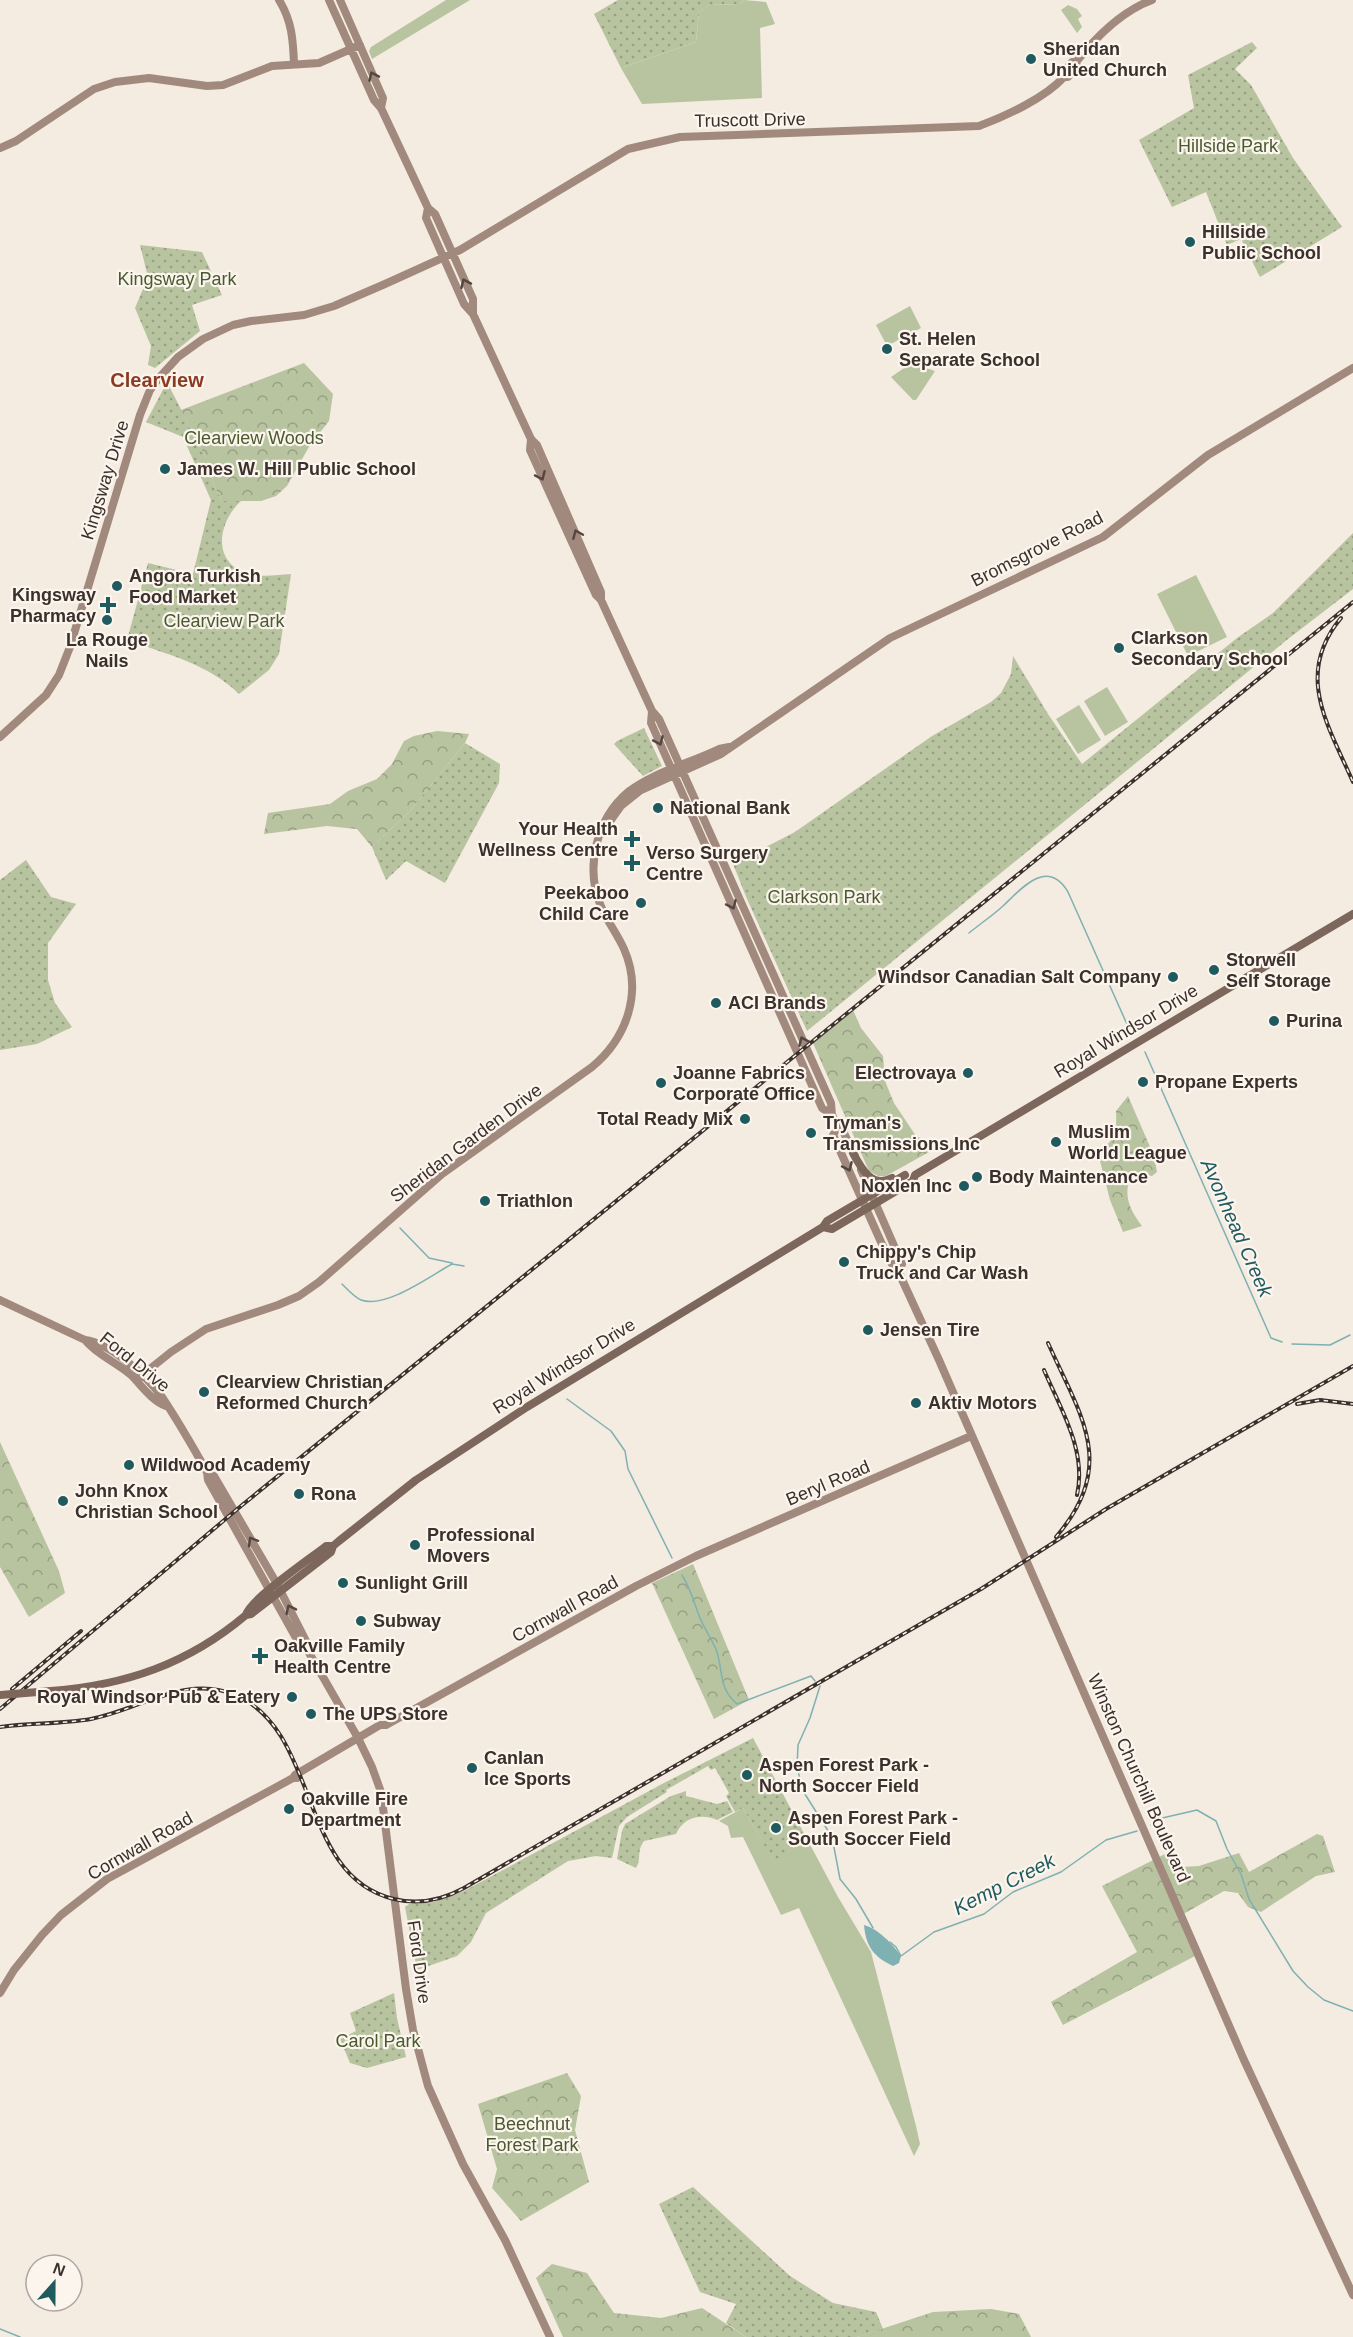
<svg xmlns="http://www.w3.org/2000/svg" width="1353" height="2337" viewBox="0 0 1353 2337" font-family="Arial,sans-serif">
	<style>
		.grass { fill: #b8c4a0 }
		.forest { fill: url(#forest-crowns) }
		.park { fill: url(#park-dots) }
		.water { fill: #7fb0b2 }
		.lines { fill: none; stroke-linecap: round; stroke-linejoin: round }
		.stream { stroke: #7fb0b2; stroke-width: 1.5 }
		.secondary { stroke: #a18a7d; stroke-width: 8 }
		.primary { stroke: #7d675c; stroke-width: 8 }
		.rail-casing { stroke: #3b302b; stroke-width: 4 }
		.rail { stroke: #fbf5ee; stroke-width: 1.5; stroke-dasharray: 4.5; stroke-linecap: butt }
		.primary-bridge { stroke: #7d675c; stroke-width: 8 }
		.oneway { stroke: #544640 }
		.poi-dot { fill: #1f5a5e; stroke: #fbf5ee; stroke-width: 2 }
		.labels { text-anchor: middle; stroke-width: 4.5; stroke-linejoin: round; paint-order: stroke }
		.poi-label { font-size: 18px; font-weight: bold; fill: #3b302b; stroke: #fbf5ee; text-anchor: start }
		.street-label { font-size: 18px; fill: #3b302b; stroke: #fbf5ee }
		.park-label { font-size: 18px; fill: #4a5a2e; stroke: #fbf5ee }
		.neighbourhood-label { font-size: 20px; font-weight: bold; fill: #8c3b22; stroke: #fbf5ee }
		.water-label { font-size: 20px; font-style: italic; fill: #1f5a5e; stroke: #fbf5ee }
	</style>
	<defs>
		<pattern id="forest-crowns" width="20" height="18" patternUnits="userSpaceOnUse" patternTransform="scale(1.5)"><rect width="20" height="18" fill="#b8c4a0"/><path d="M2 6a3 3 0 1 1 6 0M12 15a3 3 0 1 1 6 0" fill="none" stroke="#97a083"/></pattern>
		<pattern id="park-dots" width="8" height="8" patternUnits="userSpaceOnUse" patternTransform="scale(1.5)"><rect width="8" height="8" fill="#b8c4a0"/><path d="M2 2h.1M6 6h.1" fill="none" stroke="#97a083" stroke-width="1.8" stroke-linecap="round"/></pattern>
	</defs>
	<rect width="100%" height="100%" fill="#f4ebe1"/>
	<path class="grass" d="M446,0H470L372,59L369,51L371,47Z
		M744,0L766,2L775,24L760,28L762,98L642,104L621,68L696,42L699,12L709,5L740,4Z
		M1068,5L1077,9L1082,16L1078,19L1082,27L1077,33L1061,10Z
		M910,306L921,328L887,346L876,325Z
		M917,365L935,371L916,400H913L891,377L907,366Z
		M1196,575L1227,637L1188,656L1157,594Z
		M1107,687L1128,722L1105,736L1084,701Z
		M1079,705L1101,740L1078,754L1056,719Z
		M743,1808L774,1861L807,1839L838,1897L871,1952L916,2126L920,2144L914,2156L799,1908L781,1915L743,1837L731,1838L728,1826L719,1821Z"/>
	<path class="forest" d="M304,363L333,394L329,421L310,445L287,486L276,496L261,501H222L215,488L206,458L181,410Z
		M437,731L469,734L465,743L410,811L372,847L357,829L327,826L264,834L268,813L330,804L348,791L377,779L392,764L404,741L414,736Z
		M853,1010L861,1028L883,1056L885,1081L894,1103L916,1136L938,1147L886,1176H878L869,1171L813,1043Z
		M1128,1096L1154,1156L1157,1172L1152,1176L1134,1172C1121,1192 1129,1209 1142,1226L1123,1232L1110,1200L1098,1153C1115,1139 1117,1133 1116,1111Z
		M0,1442L59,1571L65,1593L29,1617L0,1567Z
		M693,1564L749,1700L714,1719L652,1583Z
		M1317,1834L1323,1836L1335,1872L1316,1876L1261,1912L1248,1907L1238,1893L1224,1891L1178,1917L1195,1956L1063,2025L1051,2002L1137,1952L1102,1886L1165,1854L1182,1867L1199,1866L1239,1853L1249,1872Z
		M567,2073L581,2096L575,2130L589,2182L521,2221L492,2188L497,2169L478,2104Z
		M552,2264L587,2273L614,2313L661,2318L702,2308L746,2337H563L536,2278Z
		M991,2309L1019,2314L1031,2337H857L933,2312Z"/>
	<path class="park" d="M618,0H744L740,4L709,5L699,12L696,42L621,68L594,14Z
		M1252,42L1257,48L1235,69L1251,85L1293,158L1342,227L1260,277L1241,239L1227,245L1206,192L1172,207L1139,140L1194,108L1188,75Z
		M140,245L202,252L222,295L192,305L200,331L155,368L148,365L151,346L135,308L148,277Z
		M167,382L206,458L215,488L222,501H241C219,521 211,560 245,573C259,578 277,575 291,574L279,654L269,670L239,694C209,664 166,654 127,640L148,563L193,574L211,500L183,437L146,422Z
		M1353,533V589L1288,639L807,1031L747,899L733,864L795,832L932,736L991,702L1001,693L1011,674L1013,656L1048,714L1082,764L1237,638L1273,613Z
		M644,728L662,766L643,776L614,744L617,741Z
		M465,743L500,764L499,783L445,883L406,861L386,880L372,847L410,811Z
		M26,860L51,897L76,904L48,943V980L55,1003L72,1027L37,1044L0,1050V880Z
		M753,1738L807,1839L774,1862L743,1808L735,1812L726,1796L729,1793L715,1768L711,1770L708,1766L666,1790L667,1792L627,1817L619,1826L612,1858L596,1856L568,1861L486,1913L471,1942L457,1956L417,1970L405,1907L409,1904L434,1902L464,1891L662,1784Z
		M686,1791V1796L717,1804L727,1801L733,1812L717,1820C702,1813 683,1817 676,1834L644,1841C636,1852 642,1859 636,1868L617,1859L622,1831L625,1824L671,1796Z
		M394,1993L397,2018L406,2057L367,2068L350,2063L340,2039L356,2031L350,2013Z
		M693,2187L790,2276L833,2303L876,2312L883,2329L857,2337H746L726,2323L736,2304L700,2292L659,2204Z"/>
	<path class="water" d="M864,1925C879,1929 893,1945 901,1956L899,1963L893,1966C874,1957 866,1947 864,1925Z"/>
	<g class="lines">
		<path class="stream" d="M969,933C980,924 992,916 1003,906C1021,889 1047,857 1068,892L1126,1022L1131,1028
			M1145,1052L1271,1338L1282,1342
			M400,1228L429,1258L452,1263
			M342,1284C348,1290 354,1297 361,1300C386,1309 430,1276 452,1264L464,1266
			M1292,1344L1330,1345L1350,1335
			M567,1399L611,1431L625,1451L628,1469L672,1558
			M682,1575C691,1589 694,1603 700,1618C705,1630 713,1641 717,1652C723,1672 719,1689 737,1704L811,1676L815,1681
			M820,1686L810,1718L798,1745L797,1767L803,1791L832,1837L840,1879L856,1899L873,1928
			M1151,1825L1158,1819L1197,1810L1216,1821L1227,1849L1241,1874L1249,1899L1293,1971L1308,1987L1324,2000L1353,2011
			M876,1932L883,1939
			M890,1942L896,1947L901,1956L934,1932L984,1914L1013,1892L1061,1872L1106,1840L1137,1831
			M0,2329L20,2337"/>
		<path class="secondary" d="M279,0C292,21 293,40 294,63
			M329,0L374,100L381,108L428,208L435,214L473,299V314
			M340,0L383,98L381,108
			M1064,77V72L1072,62H1076C1096,37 1122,11 1152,0
			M0,148L16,141L94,89L115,82L149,78L207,86L223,85L272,66L319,63L360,45
			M428,208L426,218L464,304L473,314L531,439L537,445L601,592V600
			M531,439L530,450L596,595L601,600L652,711L659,719L831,1103L832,1115L838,1127L843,1131L855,1156
			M652,711L651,723L822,1108L832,1115
			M0,737L46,695L59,675L70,647L140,415L150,390L159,378L178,357L203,339L233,325L251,321L304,315L334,306L385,284L460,250L628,149L680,137L979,126C1006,116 1045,98 1064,77H1068L1077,66L1076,62
			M603,824L611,820L621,806L641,790L721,754L890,638L1103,537L1208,455L1353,368
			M838,1127L833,1135L881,1242L894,1268L899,1273L939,1360L1244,2060L1353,2295
			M861,1170L902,1264L899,1273
			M0,1300L85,1340C110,1343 147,1376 162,1397C178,1421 193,1447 207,1472L208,1480L300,1645L308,1651
			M85,1340C97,1355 116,1362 131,1375C142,1386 151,1400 166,1406
			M136,1380L171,1352L206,1329L278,1305L299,1296L319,1282L442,1174L592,1067C627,1038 643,992 624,949C617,933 606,920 600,904C585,866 597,818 628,792C654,772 690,763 719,749L729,747
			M207,1472L214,1476L277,1584L306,1641L308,1651L358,1738L372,1767L381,1792L406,1989L413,2030L428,2086L463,2164L505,2240L550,2337
			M293,1778L295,1775L380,1725H386L636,1586L696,1556L971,1436
			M0,1993L14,1970L42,1935L61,1915L107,1879L293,1778H297"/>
		<path class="primary" d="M853,1153C861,1168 872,1189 892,1178
			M823,1227L832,1229L913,1181L915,1175L1353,914
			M246,1615C249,1600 311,1558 326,1546H333
			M51,1691C126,1685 188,1664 246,1615L251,1614L331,1552L333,1546L339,1541L416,1480L527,1407L823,1227L827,1221L905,1175"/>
		<g class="rail-casing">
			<path id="rail" d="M1341,618C1294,674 1328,725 1353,782
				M1048,1343C1081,1417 1118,1464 1056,1537
				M1044,1370C1061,1410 1087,1451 1077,1495
				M1297,1404L1320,1400L1353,1404
				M12,1689L81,1631
				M0,1709L241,1506L1353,602
				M0,1727C30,1723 61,1724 91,1719C139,1710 186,1674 235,1695C321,1731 297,1876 394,1899C418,1905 442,1900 464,1888L981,1589L1106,1509L1353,1366"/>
		</g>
		<use href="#rail" class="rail"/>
		<path class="primary-bridge" d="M0,1695L51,1691"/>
	</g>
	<defs><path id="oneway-chevron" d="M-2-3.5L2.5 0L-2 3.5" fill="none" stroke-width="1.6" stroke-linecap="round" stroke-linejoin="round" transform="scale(1.5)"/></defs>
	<g class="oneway">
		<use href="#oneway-chevron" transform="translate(373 76) rotate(-114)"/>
		<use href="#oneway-chevron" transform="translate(465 283) rotate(-114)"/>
		<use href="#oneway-chevron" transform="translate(541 476) rotate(66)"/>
		<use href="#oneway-chevron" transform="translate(577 534) rotate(-113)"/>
		<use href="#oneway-chevron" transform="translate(659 741) rotate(66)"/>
		<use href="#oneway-chevron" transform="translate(732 905) rotate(66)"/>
		<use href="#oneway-chevron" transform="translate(803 1041) rotate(-114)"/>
		<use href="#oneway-chevron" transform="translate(848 1167) rotate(66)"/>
		<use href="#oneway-chevron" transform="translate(252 1541) rotate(-121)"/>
		<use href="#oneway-chevron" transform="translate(290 1609) rotate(-116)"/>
	</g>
	<g class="poi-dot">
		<circle cx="1031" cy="59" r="6"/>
		<circle cx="1190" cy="242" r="6"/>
		<circle cx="887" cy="349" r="6"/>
		<circle cx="165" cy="469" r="6"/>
		<circle cx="117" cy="586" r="6"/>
		<path d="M105 596h6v6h6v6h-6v6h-6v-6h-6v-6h6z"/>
		<circle cx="107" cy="620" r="6"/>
		<circle cx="1119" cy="648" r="6"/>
		<circle cx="658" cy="808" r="6"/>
		<path d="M629 830h6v6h6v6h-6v6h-6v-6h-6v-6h6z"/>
		<path d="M629 854h6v6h6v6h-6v6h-6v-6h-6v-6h6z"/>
		<circle cx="641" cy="903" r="6"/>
		<circle cx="1214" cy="970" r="6"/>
		<circle cx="1173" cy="977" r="6"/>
		<circle cx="716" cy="1003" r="6"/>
		<circle cx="1274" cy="1021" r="6"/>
		<circle cx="968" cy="1073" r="6"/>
		<circle cx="1143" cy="1082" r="6"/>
		<circle cx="661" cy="1083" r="6"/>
		<circle cx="745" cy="1119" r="6"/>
		<circle cx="811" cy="1133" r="6"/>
		<circle cx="1056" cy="1142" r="6"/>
		<circle cx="977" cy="1177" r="6"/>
		<circle cx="964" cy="1186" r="6"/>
		<circle cx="485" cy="1201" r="6"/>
		<circle cx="844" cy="1262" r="6"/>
		<circle cx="868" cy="1330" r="6"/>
		<circle cx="204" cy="1392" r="6"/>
		<circle cx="916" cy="1403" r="6"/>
		<circle cx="129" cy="1465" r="6"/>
		<circle cx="299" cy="1494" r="6"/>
		<circle cx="63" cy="1501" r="6"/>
		<circle cx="415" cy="1545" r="6"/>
		<circle cx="343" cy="1583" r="6"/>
		<circle cx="361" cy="1621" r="6"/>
		<path d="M257 1647h6v6h6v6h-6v6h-6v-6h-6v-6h6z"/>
		<circle cx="292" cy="1697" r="6"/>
		<circle cx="311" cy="1714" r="6"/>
		<circle cx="472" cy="1768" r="6"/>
		<circle cx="747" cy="1775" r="6"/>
		<circle cx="289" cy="1809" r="6"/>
		<circle cx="776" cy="1828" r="6"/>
	</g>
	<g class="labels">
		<g class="poi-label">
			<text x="1043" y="55">Sheridan<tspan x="1043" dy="21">United Church</tspan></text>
			<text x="1202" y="238">Hillside<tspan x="1202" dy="21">Public School</tspan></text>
			<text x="899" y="345">St. Helen<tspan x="899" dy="21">Separate School</tspan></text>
			<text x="177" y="475">James W. Hill Public School</text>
			<text x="129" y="582">Angora Turkish<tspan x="129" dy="21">Food Market</tspan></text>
			<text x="96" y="601" text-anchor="end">Kingsway<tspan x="96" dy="21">Pharmacy</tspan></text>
			<text x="1131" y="644">Clarkson<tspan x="1131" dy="21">Secondary School</tspan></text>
			<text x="107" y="646" text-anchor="middle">La Rouge<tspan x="107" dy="21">Nails</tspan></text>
			<text x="670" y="814">National Bank</text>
			<text x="618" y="835" text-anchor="end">Your Health<tspan x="618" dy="21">Wellness Centre</tspan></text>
			<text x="646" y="859">Verso Surgery<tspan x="646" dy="21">Centre</tspan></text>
			<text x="629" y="899" text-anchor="end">Peekaboo<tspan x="629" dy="21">Child Care</tspan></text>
			<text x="1226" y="966">Storwell<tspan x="1226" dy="21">Self Storage</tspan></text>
			<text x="1161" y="983" text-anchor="end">Windsor Canadian Salt Company</text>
			<text x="728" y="1009">ACI Brands</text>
			<text x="1286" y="1027">Purina</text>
			<text x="673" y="1079">Joanne Fabrics<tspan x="673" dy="21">Corporate Office</tspan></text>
			<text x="956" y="1079" text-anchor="end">Electrovaya</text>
			<text x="1155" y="1088">Propane Experts</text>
			<text x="733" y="1125" text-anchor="end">Total Ready Mix</text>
			<text x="823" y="1129">Tryman's<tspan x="823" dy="21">Transmissions Inc</tspan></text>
			<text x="1068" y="1138">Muslim<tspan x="1068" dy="21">World League</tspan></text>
			<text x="989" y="1183">Body Maintenance</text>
			<text x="952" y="1192" text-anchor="end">Noxlen Inc</text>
			<text x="497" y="1207">Triathlon</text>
			<text x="856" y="1258">Chippy's Chip<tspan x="856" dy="21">Truck and Car Wash</tspan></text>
			<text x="880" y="1336">Jensen Tire</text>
			<text x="216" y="1388">Clearview Christian<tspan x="216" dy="21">Reformed Church</tspan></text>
			<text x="928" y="1409">Aktiv Motors</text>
			<text x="141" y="1471">Wildwood Academy</text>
			<text x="75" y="1497">John Knox<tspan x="75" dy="21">Christian School</tspan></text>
			<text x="311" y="1500">Rona</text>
			<text x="427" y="1541">Professional<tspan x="427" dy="21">Movers</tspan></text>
			<text x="355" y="1589">Sunlight Grill</text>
			<text x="373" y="1627">Subway</text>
			<text x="274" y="1652">Oakville Family<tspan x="274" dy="21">Health Centre</tspan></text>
			<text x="280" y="1703" text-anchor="end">Royal Windsor Pub &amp; Eatery</text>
			<text x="323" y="1720">The UPS Store</text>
			<text x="484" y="1764">Canlan<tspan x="484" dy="21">Ice Sports</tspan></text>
			<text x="759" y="1771">Aspen Forest Park -<tspan x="759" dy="21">North Soccer Field</tspan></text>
			<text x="301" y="1805">Oakville Fire<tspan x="301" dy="21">Department</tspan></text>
			<text x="788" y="1824">Aspen Forest Park -<tspan x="788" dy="21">South Soccer Field</tspan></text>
		</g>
		<g class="street-label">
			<text transform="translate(750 120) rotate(-1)" y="6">Truscott Drive</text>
			<text transform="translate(105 480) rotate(-73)" y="6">Kingsway Drive</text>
			<text transform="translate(1037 549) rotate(-27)" y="6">Bromsgrove Road</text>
			<text transform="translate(1126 1031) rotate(-31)" y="6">Royal Windsor Drive</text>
			<text transform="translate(466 1143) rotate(-37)" y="6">Sheridan Garden Drive</text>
			<text transform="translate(135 1362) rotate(39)" y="6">Ford Drive</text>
			<text transform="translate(564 1366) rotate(-32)" y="6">Royal Windsor Drive</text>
			<text transform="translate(828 1483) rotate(-23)" y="6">Beryl Road</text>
			<text transform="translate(565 1609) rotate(-29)" y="6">Cornwall Road</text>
			<text transform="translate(1139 1778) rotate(66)" y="6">Winston Churchill Boulevard</text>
			<text transform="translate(140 1846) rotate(-30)" y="6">Cornwall Road</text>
			<text transform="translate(419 1962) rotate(82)" y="6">Ford Drive</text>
		</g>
		<g class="park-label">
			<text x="1228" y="152">Hillside Park</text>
			<text x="177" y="285">Kingsway Park</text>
			<text x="254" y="444">Clearview Woods</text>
			<text x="224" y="627">Clearview Park</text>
			<text x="824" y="903">Clarkson Park</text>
			<text x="378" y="2047">Carol Park</text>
			<text x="532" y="2130">Beechnut<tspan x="532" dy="21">Forest Park</tspan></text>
		</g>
		<g class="neighbourhood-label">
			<text x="157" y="387">Clearview</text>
		</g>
		<g class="water-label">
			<text transform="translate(1237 1228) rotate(66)" y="7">Avonhead Creek</text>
			<text transform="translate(1004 1884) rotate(-27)" y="7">Kemp Creek</text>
		</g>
	</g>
	<g transform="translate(54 2283) rotate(21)"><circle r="28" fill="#fbf5ee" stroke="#aea6a0" stroke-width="1.5"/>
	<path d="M0-4.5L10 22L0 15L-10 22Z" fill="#1f5a5e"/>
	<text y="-9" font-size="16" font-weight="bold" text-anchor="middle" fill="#3b302b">N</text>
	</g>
</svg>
